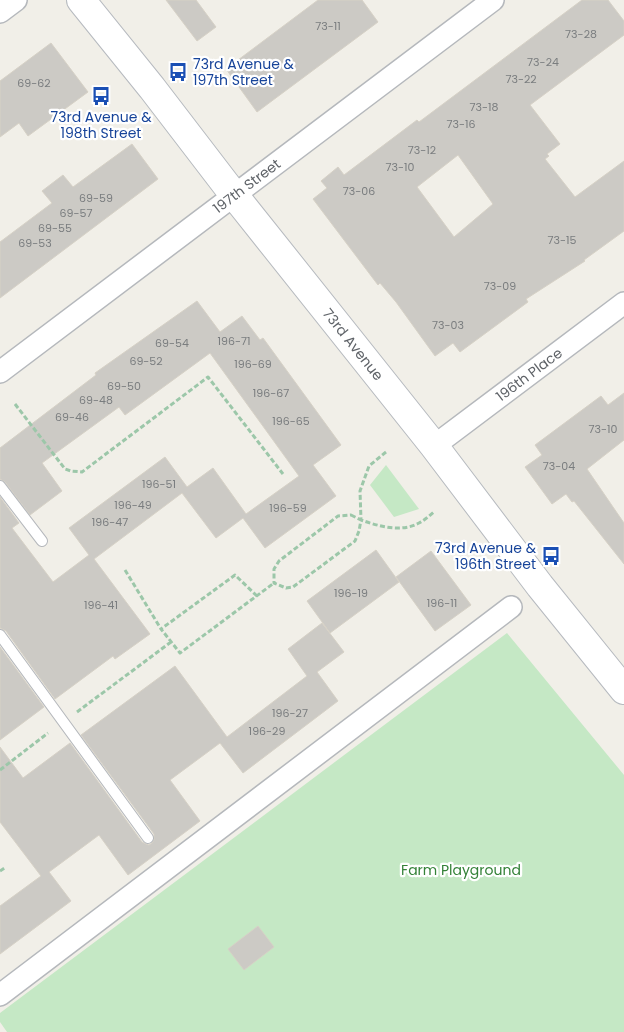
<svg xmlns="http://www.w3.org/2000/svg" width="624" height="1032" viewBox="0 0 624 1032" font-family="Poppins,sans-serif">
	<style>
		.green { fill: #c5e8c5 }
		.building { fill: #cccac5; stroke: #d6d1c6; fill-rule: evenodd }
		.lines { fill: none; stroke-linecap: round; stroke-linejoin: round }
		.lane-casing { stroke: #b5b8bc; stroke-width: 12 }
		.street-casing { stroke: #b5b8bc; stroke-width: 24 }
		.secondary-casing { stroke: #b6babf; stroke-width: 30 }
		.path { stroke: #9cc7a9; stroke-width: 3; stroke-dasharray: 5 2.5; stroke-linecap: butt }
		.lane { stroke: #fff; stroke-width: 10 }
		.street { stroke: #fff; stroke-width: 21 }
		.secondary { stroke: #fff; stroke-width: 28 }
		.labels { text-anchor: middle; stroke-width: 4.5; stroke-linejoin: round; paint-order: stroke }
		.number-label { font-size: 11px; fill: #7a7d7f }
		.transit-label { font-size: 14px; fill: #164399; stroke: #fff; text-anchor: start }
		.street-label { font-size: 14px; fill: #5f6368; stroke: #fff }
		.park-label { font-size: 14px; fill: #348238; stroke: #fff }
	</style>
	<rect width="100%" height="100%" fill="#f1efe8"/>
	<path class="green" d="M386,465L419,509L394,517L370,485Z
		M507,633L624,775V1032H7L0,1022V1013Z"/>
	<path class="building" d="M166,0H196L216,27L197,41Z
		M318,0H362L378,22L257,112L226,69Z
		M582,0H608L624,21V35L530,105L560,144L547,154L549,156L545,159L575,197L624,161V231L584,260L585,261L526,299L528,302L460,352L453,343L435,356L396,302L380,283L378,285L313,199L327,188L321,181L338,167L344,175L417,120L419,122ZM458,155L493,204L454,237L417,187Z
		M51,43L88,92L28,136L19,123L0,137V81Z
		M132,144L158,179L0,298V242L52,203L42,191L63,175L73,187Z
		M197,301L220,332L242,316L260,340L263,338L341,445L313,465L336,496L265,548L243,518L216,538L182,493L94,559L150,634L115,659L113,656L55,699L6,631L0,628V497L19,523L12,528L53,582L89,555L69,528L165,457L187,487L213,468L246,514L299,476L210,353L125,415L119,407L42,463L62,491L30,515L5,482L0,479V448L96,375L95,373Z
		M624,393V440L587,469L624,523V564L574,501L572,502L566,494L552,504L525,467L542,455L535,445L601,396L608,405Z
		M376,550L399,582L330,633L307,601Z
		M431,551L471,605L435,631L396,577Z
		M322,623L344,652L317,672L338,701L243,773L220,743L170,780L200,821L128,875L99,835L49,872L71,901L0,954V906L41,876L0,822V747L23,778L70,743L142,842L146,844L149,845L152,843L154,840V834L81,735L175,666L227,737L307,676L288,649Z
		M0,647L44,707L0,740Z
		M258,926L274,947L244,970L228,949Z"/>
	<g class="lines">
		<g class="lane-casing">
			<path id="lane" d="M0,486L42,541
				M0,635L148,838"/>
		</g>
		<g class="street-casing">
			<g id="street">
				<path d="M0,12L16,0"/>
				<path id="s1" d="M0,372L493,0"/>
				<path id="s2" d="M434,446L624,303"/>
				<path d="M0,995L511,607"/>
			</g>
		</g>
		<g class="secondary-casing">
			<g id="secondary">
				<path id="s3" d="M81,0L152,88L234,195L434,446L540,586L624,690"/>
			</g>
		</g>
		<path class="path" d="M15,404L65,469L71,471L82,472L208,377L283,474
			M386,452L369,466L360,491L361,520C378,526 401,533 419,523C425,520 430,515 435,511
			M351,515L361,520L359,531L355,541L293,587L286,588L274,583V569L279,561L338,516Z
			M125,570L161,629
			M257,596L235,575L161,629L180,653L274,583
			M77,712L171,642
			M0,770L48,733
			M0,871L6,867"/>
		<use href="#lane" class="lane"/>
		<use href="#street" class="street"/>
		<use href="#secondary" class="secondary"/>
	</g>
	<defs>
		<g id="bus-bare" transform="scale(1.5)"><path d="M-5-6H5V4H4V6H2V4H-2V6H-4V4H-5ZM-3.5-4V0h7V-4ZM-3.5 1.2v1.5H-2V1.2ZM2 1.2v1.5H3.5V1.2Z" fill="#1a4fb4" stroke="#fff" stroke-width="2.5" paint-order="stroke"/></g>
	</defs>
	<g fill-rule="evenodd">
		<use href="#bus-bare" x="178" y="72"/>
		<use href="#bus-bare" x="101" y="96"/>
		<use href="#bus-bare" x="551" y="556"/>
	</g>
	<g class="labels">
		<g class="number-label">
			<text x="328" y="30">73-11</text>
			<text x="581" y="38">73-28</text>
			<text x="543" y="66">73-24</text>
			<text x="521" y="83">73-22</text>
			<text x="34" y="87">69-62</text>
			<text x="484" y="111">73-18</text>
			<text x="461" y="128">73-16</text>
			<text x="422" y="154">73-12</text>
			<text x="400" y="171">73-10</text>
			<text x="359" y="195">73-06</text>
			<text x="96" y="202">69-59</text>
			<text x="76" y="217">69-57</text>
			<text x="55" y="232">69-55</text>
			<text x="562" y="244">73-15</text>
			<text x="35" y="247">69-53</text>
			<text x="500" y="290">73-09</text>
			<text x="448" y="329">73-03</text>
			<text x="234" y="345">196-71</text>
			<text x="172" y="347">69-54</text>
			<text x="146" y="365">69-52</text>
			<text x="253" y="368">196-69</text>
			<text x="124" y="390">69-50</text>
			<text x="271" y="397">196-67</text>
			<text x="96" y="404">69-48</text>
			<text x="72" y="421">69-46</text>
			<text x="291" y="425">196-65</text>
			<text x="603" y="433">73-10</text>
			<text x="559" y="470">73-04</text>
			<text x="159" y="488">196-51</text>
			<text x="133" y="509">196-49</text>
			<text x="288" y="512">196-59</text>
			<text x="110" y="526">196-47</text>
			<text x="351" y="597">196-19</text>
			<text x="442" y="607">196-11</text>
			<text x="101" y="609">196-41</text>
			<text x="290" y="717">196-27</text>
			<text x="267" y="735">196-29</text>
		</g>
		<g class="transit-label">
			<text x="193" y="69">73rd Avenue &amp;<tspan x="193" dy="16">197th Street</tspan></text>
			<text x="101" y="122" text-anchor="middle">73rd Avenue &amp;<tspan x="101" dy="16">198th Street</tspan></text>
			<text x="536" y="553" text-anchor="end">73rd Avenue &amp;<tspan x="536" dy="16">196th Street</tspan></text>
		</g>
		<g class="street-label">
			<text dy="5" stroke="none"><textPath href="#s1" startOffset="309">197th Street</textPath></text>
			<text dy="5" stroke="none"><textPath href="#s3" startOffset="439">73rd Avenue</textPath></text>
			<text dy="5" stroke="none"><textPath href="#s2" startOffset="119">196th Place</textPath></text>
		</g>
		<g class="park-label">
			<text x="461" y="875">Farm Playground</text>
		</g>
	</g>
</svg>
